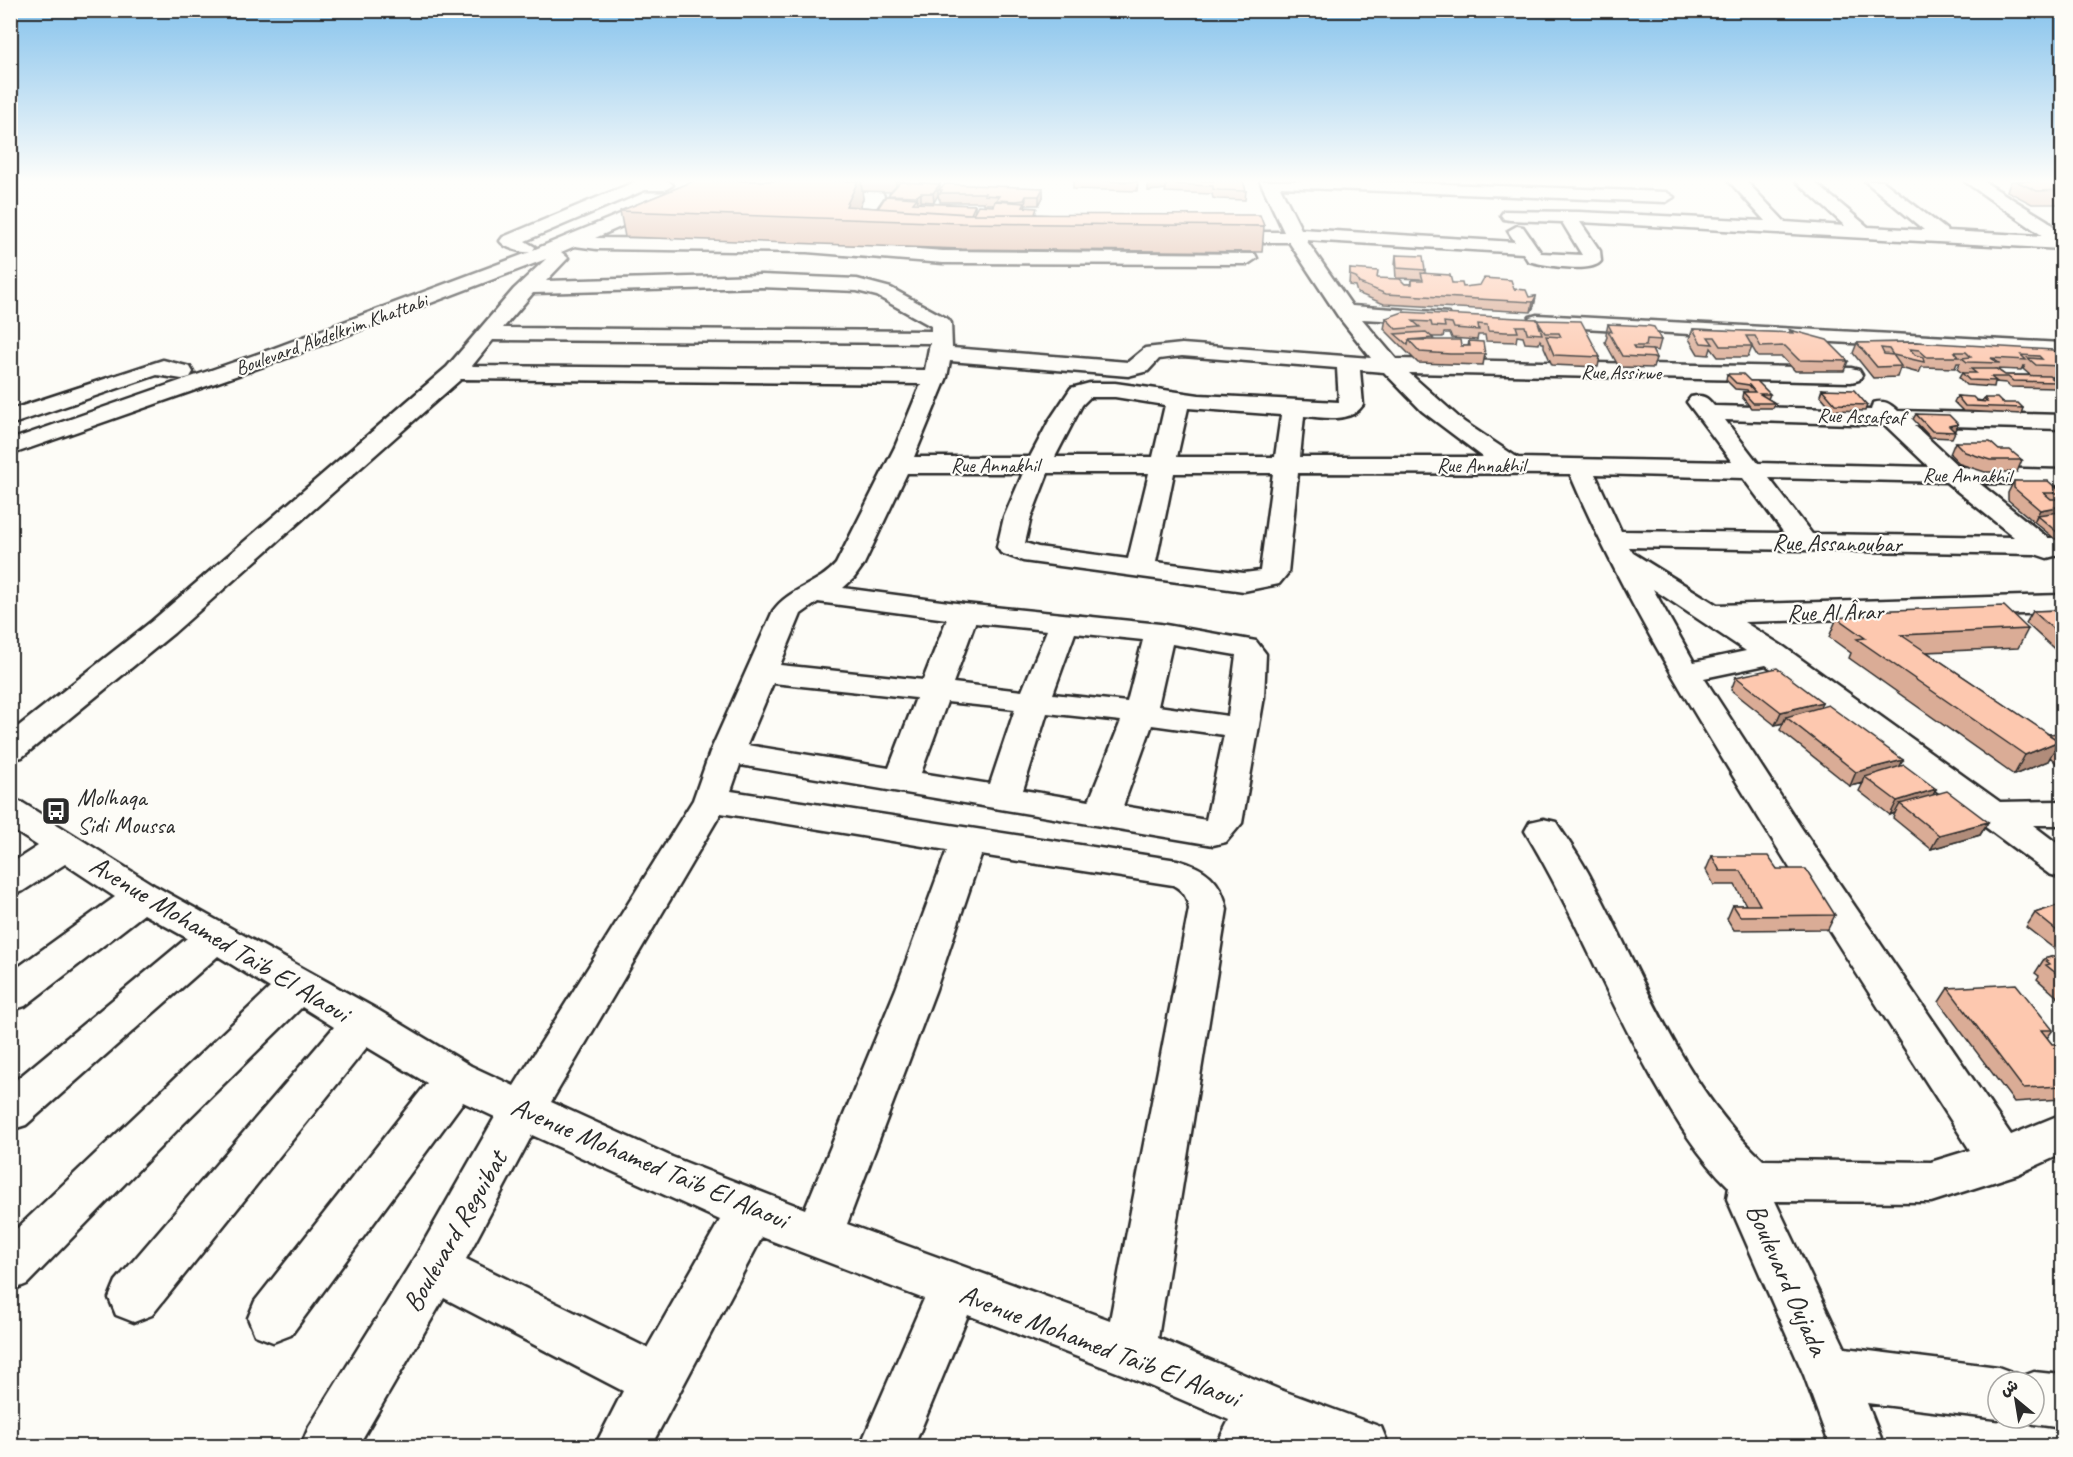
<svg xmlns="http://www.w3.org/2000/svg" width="2073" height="1457" viewBox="0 0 2073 1457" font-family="Caveat,'Playpen Sans Arabic',sans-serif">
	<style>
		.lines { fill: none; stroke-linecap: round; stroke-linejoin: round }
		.minor-casing { stroke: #2b2b2b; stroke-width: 5 }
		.minor { fill: #fdfcf7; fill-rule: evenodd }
		.wall { fill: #daac96; stroke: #2b2b2b; stroke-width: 1.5; fill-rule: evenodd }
		.shaded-wall { fill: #b18c7a; stroke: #2b2b2b; stroke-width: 1.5 }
		.building { fill: #fdc8af; stroke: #2b2b2b; stroke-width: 1.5; fill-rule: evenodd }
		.labels { text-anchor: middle; stroke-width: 4.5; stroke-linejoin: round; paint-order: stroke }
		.far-street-label { font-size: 20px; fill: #2b2b2b; stroke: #fdfcf7 }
		.street-label { font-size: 24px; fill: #2b2b2b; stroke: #fdfcf7 }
		.poi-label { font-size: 24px; fill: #2b2b2b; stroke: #fdfcf7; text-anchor: start }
		.near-street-label { font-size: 28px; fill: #2b2b2b; stroke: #fdfcf7 }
	</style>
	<rect width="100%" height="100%" fill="#fdfcf7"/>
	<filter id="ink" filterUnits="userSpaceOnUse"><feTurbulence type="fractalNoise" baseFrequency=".0167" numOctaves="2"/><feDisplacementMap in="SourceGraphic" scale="12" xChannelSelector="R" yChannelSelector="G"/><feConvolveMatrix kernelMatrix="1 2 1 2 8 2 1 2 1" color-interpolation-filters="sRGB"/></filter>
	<g filter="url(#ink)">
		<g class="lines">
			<g class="minor-casing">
				<path id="minor" d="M637,181H668L673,185L665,190H645L525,241L535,247L533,250L700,181H721L719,184L595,238L807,240L943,251L1255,254L1257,258L1248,264L943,263L807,252L597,249L575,246L561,252L568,258L546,281L761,275L857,279L891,288L948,319L951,323L952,348L1128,362L1145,348L1182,344L1371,358L1338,316L1289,242H1218L1209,237L1218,232H1284L1260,181H1364L1666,192L1674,197L1666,202L1280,187L1301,229L1515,242L1508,231L1517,226L1523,227L1541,253L1582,255L1562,222L1510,220L1504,219L1501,215L1504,211L1579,212L1765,221L1729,181H1746L1785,222L1845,226L1796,181H1813L1868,227L1924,230L1865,181H1883L1948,231L2043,236L1964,181H1983L2048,221L2062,235V249L1580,222L1600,251L1601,261C1592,274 1543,265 1528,261L1523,253L1306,240L1352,306L1448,313L1451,317L1448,321L1441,323L1362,319L1396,359L1851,368L1859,370L1862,375L1859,380L1851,382L1409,373L1464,422L1518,458L1732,462L1687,402L1691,397C1703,394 1707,397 1714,406L1871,410L1873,403C1884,400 1889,403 1898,411L2062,415V429L1914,425L1959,467L2062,470V485L1979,483L2048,538H2062V554L2047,558L2035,554L1629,547L1633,553L1717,605L2062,595V613L1744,622L1784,647L2000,802L2062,801V825H2033L2062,847V878L2049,874L1766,665L1704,678L1802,829L2011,1135L2062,1114V1154L2018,1174L1931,1202L1775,1201L1845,1348L1998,1367L2017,1374L2018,1378L2034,1372L2062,1375V1428L2034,1424L2018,1418H2034V1382H1998V1418H2001L1998,1419L1867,1403L1884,1446H1830L1804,1375L1727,1199L1729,1187C1698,1157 1676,1120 1655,1083C1608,1001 1574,912 1525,831L1530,822L1543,819L1556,822C1568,841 1582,860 1592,880C1643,975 1682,1085 1763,1160L1931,1162L1970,1150C1893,1030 1815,910 1741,789C1678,687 1617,585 1570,474L1298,473L1288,573L1279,584L1244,591L1023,561L1001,553L997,547L1004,517L1023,473H907L864,564L854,578L843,588L964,604L1160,624L1256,641L1266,654L1264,697L1242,823L1226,842L1213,845L740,765L731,791L1177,860C1205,868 1221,879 1227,909L1158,1338L1278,1389L1381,1427L1389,1446H1290L1279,1443L1276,1446H1216L1229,1420L1122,1374L968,1315L914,1446H860L924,1299L762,1237L651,1446H599L597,1442L623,1391L444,1298L358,1446H301L309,1427L418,1252L495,1117L463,1102L291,1335L273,1342L255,1335L248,1318L255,1301L427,1083L367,1047L152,1315L134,1322L116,1315L109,1298L116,1281L334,1027L302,1007L183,1124L27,1284L10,1291V1235L270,988L218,956L26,1125L10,1130V1085L187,938L144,914L25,1006L10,1011V973L115,897L65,864L23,891L10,895V864L38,846L10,828V799L23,803L155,886L378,1010L471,1066L514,1086L693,800L710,752L773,611C789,588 818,585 836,564L895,447L921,384L461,379L174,633L22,757L10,760V733L152,621L447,367L514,289L546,259L284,359L10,455V440L269,350L530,252C521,253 505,248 500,241L503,237ZM761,287L857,291L877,296L931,326V331L503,328L533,293ZM493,340L930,343L925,370L472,366ZM1182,356L1337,368L1339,402L1199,395L1115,383H1090L1071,388L1049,421L1030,457H914L947,377L950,361L1128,376L1148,371L1159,359ZM1360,370L1384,372L1422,411L1483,457H1300L1304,416C1323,417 1350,424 1363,405ZM1090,397H1115L1165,405L1153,457H1055L1082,405ZM1188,408L1281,415L1275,457H1177ZM1725,420L1885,425L1929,467L1758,463ZM1048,473H1149L1128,559L1038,547L1025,543L1031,517ZM1174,473H1273L1260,571L1244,573L1156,562ZM1595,474L1743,478L1784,533L1621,531ZM1769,478L1946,482L2014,537L1812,534ZM1653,589L1746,651L1694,662ZM818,602L947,619L923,680L780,665L801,614ZM975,623L1047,630L1022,691L953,683ZM1075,633L1143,640L1127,702L1053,694ZM1172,644L1236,655L1228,716L1158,706ZM773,683L916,698L889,768L747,745ZM947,702L1015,709L990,784L921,773ZM1047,713L1121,721L1089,801L1023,790ZM1152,725L1224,735L1206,820L1123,806ZM721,813L947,850L896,989L805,1209L672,1157L551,1102ZM981,855L1173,885C1184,891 1187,897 1189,909L1110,1320L847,1224L936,989ZM532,1135L720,1220L647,1348L466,1259Z
					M817,188L882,192L884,196L867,221L885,223L888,227L879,232L849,229L846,225L864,200L811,197L809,193L811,189Z
					M1537,315L2062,343V355L1530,325L1527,321L1530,317Z
					M163,360L190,367L193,372L190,377L182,379L157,375L10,425V410Z"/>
			</g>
			<use href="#minor" class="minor"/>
		</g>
		<path class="wall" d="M694,181H904L903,182L940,184V189L1043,188V197L1039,205H1026L1025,207L1037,214L1264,226L1262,252L962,249L625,237L620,211ZM862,191L891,192L889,196L878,208L859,207L863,199ZM938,195L939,199H940V202H984V204H993V206L975,211V205L919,203L921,201L934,202Z
			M1073,181H1138L1137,191L1073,189Z
			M1166,181H1243L1246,191L1245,200L1218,199L1213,198L1212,194L1165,192L1166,189L1148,191Z
			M2011,181H2062V204H2032L2007,191Z
			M1396,255L1425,270V273L1463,287L1514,289L1529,297L1536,296L1534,306L1531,312L1384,304L1357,293L1355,286L1349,285L1350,269L1377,278L1405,284H1411L1412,280H1420V279L1396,278L1395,264Z
			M1386,318L1537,319L1600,357L1598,367L1552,365L1544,347V343H1542L1540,340L1539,344L1525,343L1523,337L1517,336L1516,342L1486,341L1485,335H1478L1477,340L1452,338L1450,333H1444L1443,337H1431L1433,338V340L1461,346H1468L1469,341L1485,354L1483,365L1448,364L1418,363L1384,329Z
			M1608,324L1661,340L1658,351L1652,350L1656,358L1653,368L1619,367L1605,342L1607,337L1606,334Z
			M1693,329L1789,333L1790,330L1848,361L1844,371H1795L1782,357H1758L1752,347L1748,357H1718L1711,348L1709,355L1698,354L1689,339Z
			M1916,342L2062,358V377H2050L2057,382L2055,388L2010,387L2006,383L1995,382L1994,387L1966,385L1959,378L1962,373L1957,369L1960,363H1957L1955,368L1923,367L1922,366L1919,373L1900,368L1897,377L1873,378L1853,353L1857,343ZM2023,366H2025L2023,369L2030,375H2005L1997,369L2021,370Z
			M1727,374L1750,381L1770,394L1768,399L1775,403L1773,408H1751L1742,397L1743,392H1748L1747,390L1735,389L1726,380Z
			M1822,389L1867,405L1865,411L1833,410L1820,395Z
			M1957,396L1982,401L1984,398L2023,408L2021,414L1963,411L1954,402Z
			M1916,414L1958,424L1955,430H1953L1955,432L1952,438L1930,437L1913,419Z
			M1955,442L1999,450L2022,460L2017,472H1985L1960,464L1950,454Z
			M2014,481L2062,488V539H2055L2008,500V493Z
			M2062,610V656L2026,623L2033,611Z
			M1867,611L2028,629L2018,648L1927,652L2048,734L2062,733V765L2059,766L2050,757L2048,761L2014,775L1849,658L1851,653L1829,637L1837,618L1865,616Z
			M1736,677L1822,702L1820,707L1903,760L1899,767L1936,789L1933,795L1988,822L1980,835L1931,849L1893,818L1895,813L1890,815L1859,791L1863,783L1850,786L1780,730L1783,723L1775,725L1731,690Z
			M1712,856L1777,869L1835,915L1828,929L1734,930L1727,919L1733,905H1746L1735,885H1714L1706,870Z
			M2062,904V1001L2037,979L2039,976L2035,973L2044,959L2061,954L2026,927L2035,913Z
			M1948,988L2053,1030L2047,1038L2052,1044L2062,1045V1099L2014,1102L1939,1002Z"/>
		<path class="shaded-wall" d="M858,181H861L863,199L854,219L846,206Z
			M896,181H904L896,192Z
			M1162,181H1166V189L1148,191V182Z
			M940,184V190H938V195L934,202L933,193Z
			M1043,188V197L1039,205V196Z
			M921,193V201L918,205L917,196Z
			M1026,196L1025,212L1016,209V201Z
			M1536,296L1534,306L1531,312L1533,302Z
			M1958,424L1955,430L1946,432L1949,426Z
			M2062,506L2057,518L2037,515L2034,522L2040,510Z
			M1822,702L1817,715L1786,717L1783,723L1775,725L1781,712Z
			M2059,741L2048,761L2014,775L2025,755Z
			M1903,760L1896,774L1865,777L1863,783L1850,786L1856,772Z
			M1936,789L1929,803L1900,804L1895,813L1890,815L1897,801Z
			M1988,822L1980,835L1931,849L1939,835Z"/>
		<path class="building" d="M694,181H858L846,206L966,214L1260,215L1264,226L961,223L620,211Z
			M1073,181H1138V182Z
			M1148,181H1162L1148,182Z
			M1166,181H1243L1246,191L1219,190L1213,189V186L1166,184Z
			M2016,181H2062V190L2037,191Z
			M900,182L940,184L933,193H921L917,196L888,195Z
			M946,184L1043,188L1039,196H1026L1024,200L1016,201L996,200L999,196L984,195L985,193H940L942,190H938Z
			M886,196L917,198L913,203L975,205L971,214L878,208Z
			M995,201L1025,203L1023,207L1037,208L1035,214H973L978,205L993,206Z
			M1396,255L1423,256L1425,270L1397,268Z
			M1350,269L1378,271L1377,278L1400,279L1405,284H1412V280H1423L1421,273L1450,275L1452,283H1462L1463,287L1480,285L1484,278L1511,280L1514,289L1526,290L1529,297L1536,296L1533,302L1386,294L1359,283L1356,277L1350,275Z
			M1403,312L1537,319L1542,334L1527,333L1525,326H1516L1518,332H1506L1488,331L1487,325L1478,324L1479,330L1454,328L1452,323L1444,322L1445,327L1432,326L1431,322L1413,321L1420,327L1396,329L1386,318Z
			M1537,320L1581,321L1600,357L1554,355L1546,336L1561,337L1559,333H1545Z
			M1608,324L1649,326L1654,327L1661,340L1647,339L1646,346H1633L1635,349L1652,350L1656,358L1622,356L1608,331L1612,332Z
			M1693,329L1793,333L1790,330L1827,340L1848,361L1799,360L1785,346L1761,347L1755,336H1746L1752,346H1721L1715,337H1708L1713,344L1701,343Z
			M1426,332L1433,338L1409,340L1408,345L1395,334Z
			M1409,340H1460L1461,346H1470L1469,341L1483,342L1485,354H1450L1420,352Z
			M1916,342L2053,350L2062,358V366L2036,365L2028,358L2042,359L2039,356L2021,355L2026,360L1991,358L1999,363L1967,362L1962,358L1971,357L1966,352H1955L1959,357H1927L1919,350L1910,349L1915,355L1923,357L1924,362L1893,355L1901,366L1877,367L1857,343ZM1881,348L1889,349L1893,355L1884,354Z
			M1971,369H1996L2005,375L2049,376L2057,382L2013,381L2008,377H1991L1996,381L1969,380L1962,373H1976Z
			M1727,374H1743L1750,381H1757L1770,394H1760L1775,403H1753L1743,392H1755L1749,385L1736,383Z
			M1822,389L1854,390L1867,405L1835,404Z
			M1957,396L1973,397L1977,401L1987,402L1984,398H1997L2002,403H2018L2023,408L1965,406Z
			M1916,414L1949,415L1958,424L1949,426L1955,432L1932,431Z
			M1955,442H1990L1999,450H2010L2022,460H1990L1965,452Z
			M2014,481H2048L2062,493H2044L2051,499H2062V506L2040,510L2014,488Z
			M2060,512L2062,515V533H2058L2037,515Z
			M2004,606L2028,629L1901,635L2059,741L2025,755L1857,639L1865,638L1837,618L1871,615L1867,611Z
			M2062,610V637L2033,611Z
			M1777,668L1822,702L1781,712L1736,677Z
			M1828,705L1903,760L1856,772L1786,717Z
			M2062,733V748L2058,744L2059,741L2048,734Z
			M1904,765L1936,789L1897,801L1865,777Z
			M1947,791L1988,822L1939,835L1900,804Z
			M1712,856H1768L1777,869H1806L1835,915L1740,916L1733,905H1760L1741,871H1720Z
			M2062,904V935L2035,913Z
			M2062,954V978L2046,965L2050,964L2044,959Z
			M2016,984L2053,1030H2041L2052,1044H2062V1086L2023,1088L1948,988Z"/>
	</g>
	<linearGradient id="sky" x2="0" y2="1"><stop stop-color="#85c2ec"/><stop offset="0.47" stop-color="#fefefb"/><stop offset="1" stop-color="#fefefb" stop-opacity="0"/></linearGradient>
	<rect width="2073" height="385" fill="url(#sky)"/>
	<defs>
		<g id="bus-square" transform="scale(1.5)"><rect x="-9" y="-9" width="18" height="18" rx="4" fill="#2b2b2b" stroke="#fdfcf7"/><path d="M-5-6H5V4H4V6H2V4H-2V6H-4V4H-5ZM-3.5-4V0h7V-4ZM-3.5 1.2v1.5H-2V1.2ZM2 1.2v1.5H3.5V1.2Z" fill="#fff"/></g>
	</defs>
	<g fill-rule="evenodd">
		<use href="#bus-square" x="56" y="811"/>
	</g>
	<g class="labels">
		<g class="far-street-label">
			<text transform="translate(331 334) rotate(-20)" y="7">Boulevard Abdelkrim Khattabi</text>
			<text transform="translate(1621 372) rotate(1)" y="7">Rue Assirwe</text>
			<text transform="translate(1861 416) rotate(2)" y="7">Rue Assafsaf</text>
			<text x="995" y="472">Rue Annakhil</text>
			<text x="1481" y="472">Rue Annakhil</text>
			<text transform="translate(1967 475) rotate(1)" y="7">Rue Annakhil</text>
		</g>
		<g class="street-label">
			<text transform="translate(1837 543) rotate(1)" y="8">Rue Assanoubar</text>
			<text transform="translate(1835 612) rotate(-1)" y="8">Rue Al Ârar</text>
		</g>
		<g class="poi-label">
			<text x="77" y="805">Molhaqa<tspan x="77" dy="28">Sidi Moussa</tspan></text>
		</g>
		<g class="near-street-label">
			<text transform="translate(220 938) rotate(31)" y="10">Avenue Mohamed Taïb El Alaoui</text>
			<text transform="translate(650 1162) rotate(23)" y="10">Avenue Mohamed Taïb El Alaoui</text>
			<text transform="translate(454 1231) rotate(-60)" y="10">Boulevard Reguibat</text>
			<text transform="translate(1788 1279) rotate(66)" y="10">Boulevard Oujada</text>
			<text transform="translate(1100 1345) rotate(21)" y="10">Avenue Mohamed Taïb El Alaoui</text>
		</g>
	</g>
	<rect width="2073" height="1457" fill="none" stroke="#fdfcf7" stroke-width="36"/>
	<rect x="18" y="18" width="2037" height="1421" fill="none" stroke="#2b2b2b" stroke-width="2" filter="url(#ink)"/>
	<g transform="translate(2016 1400) rotate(330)"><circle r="28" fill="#fdfcf7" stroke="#a9a8a5" stroke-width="1.5"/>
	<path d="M0-4.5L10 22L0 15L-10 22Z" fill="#2b2b2b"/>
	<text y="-9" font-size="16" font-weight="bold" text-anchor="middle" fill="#2b2b2b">ش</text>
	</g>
</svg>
